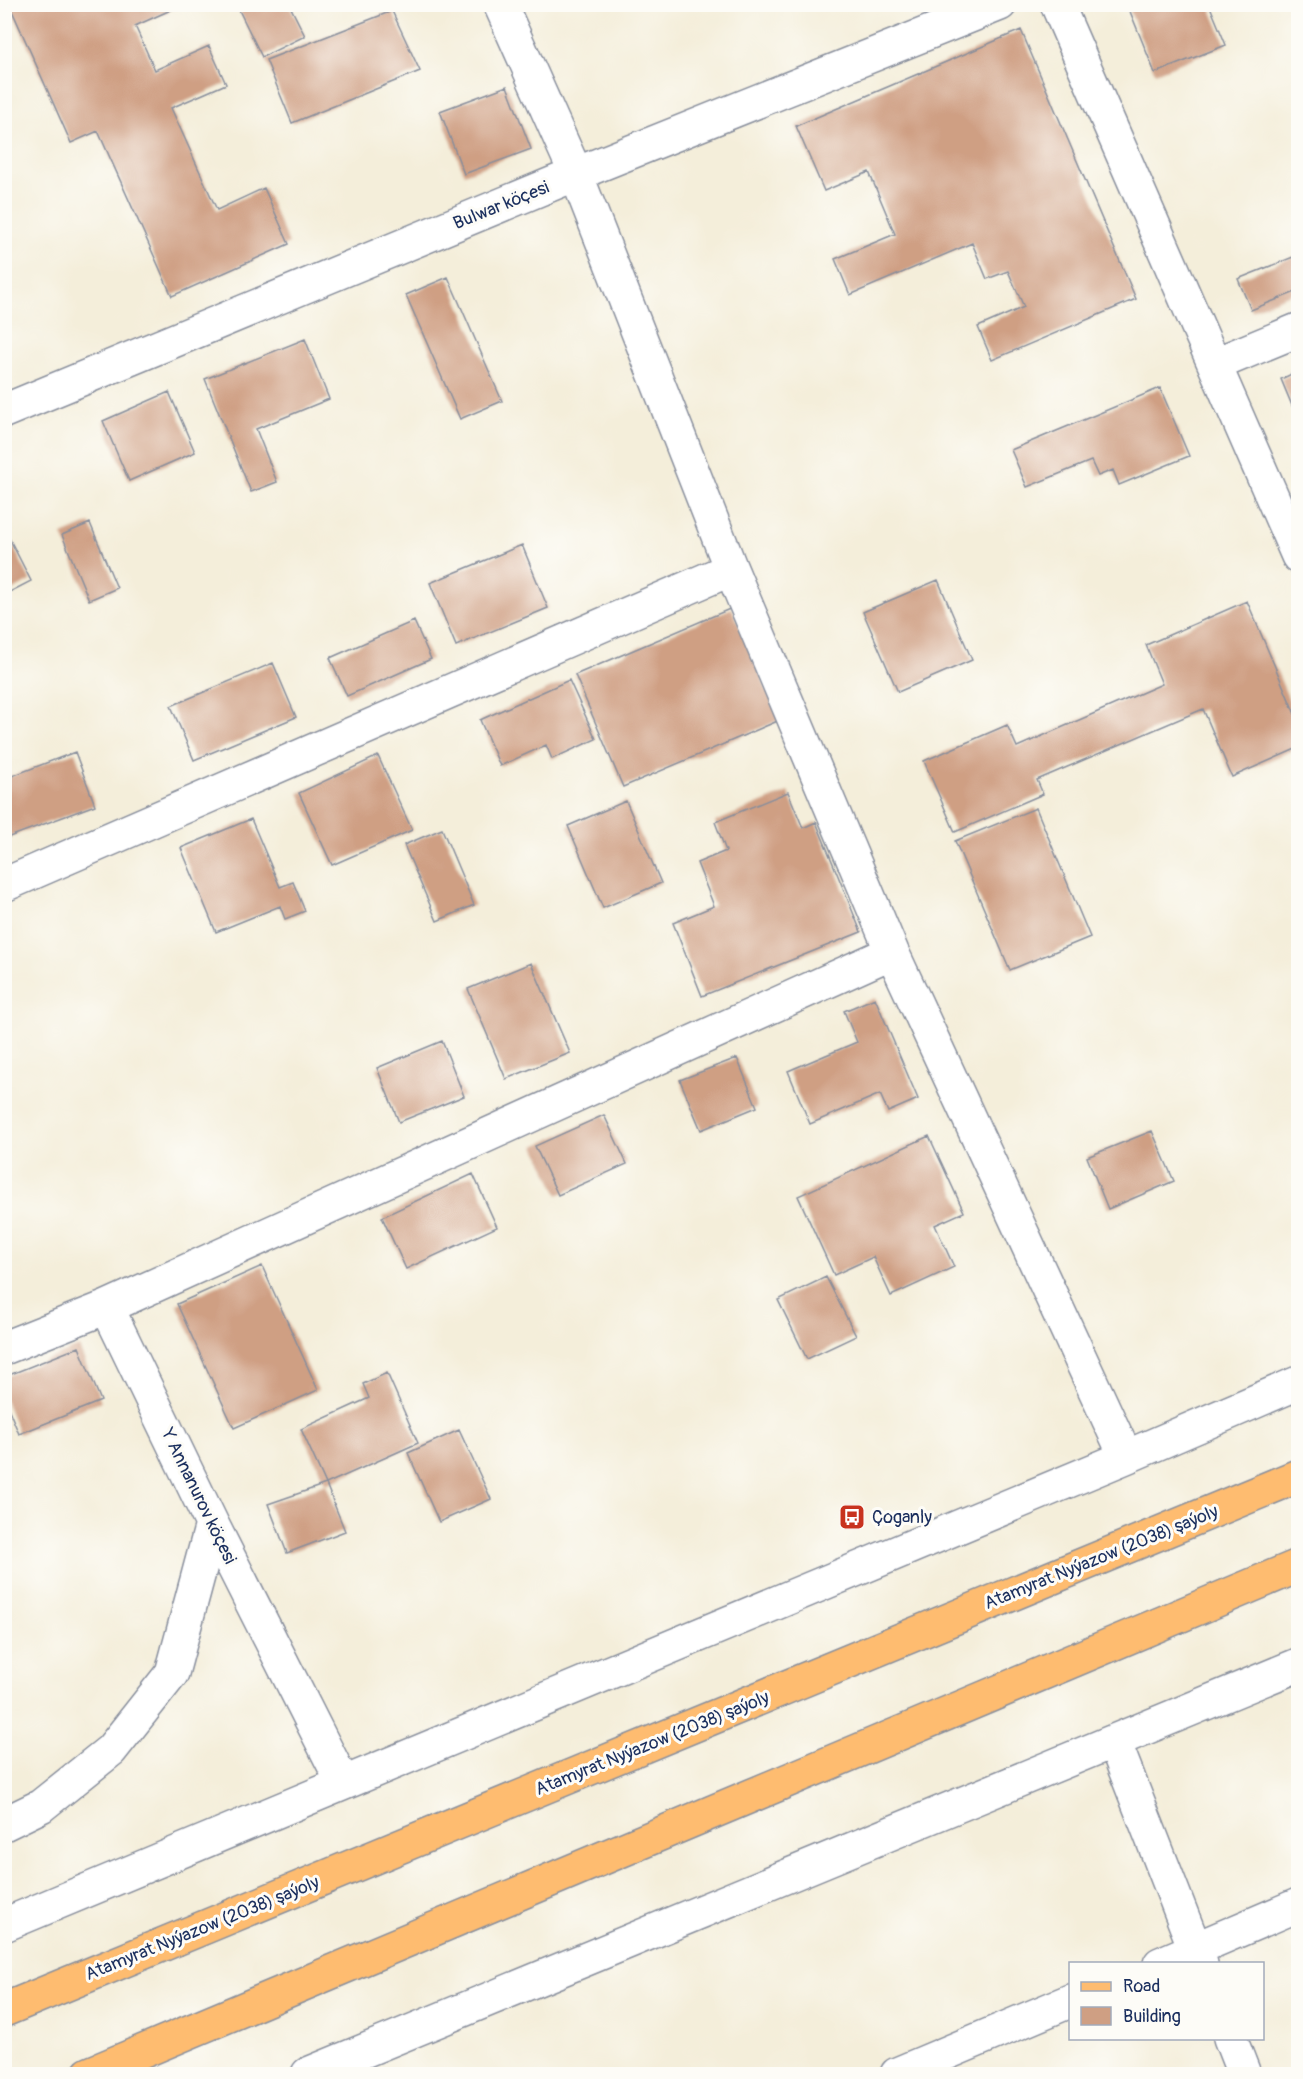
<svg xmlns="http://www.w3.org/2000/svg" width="1303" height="2079" viewBox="0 0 1303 2079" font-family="Pangolin,sans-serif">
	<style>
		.building { fill: #cf9f83 }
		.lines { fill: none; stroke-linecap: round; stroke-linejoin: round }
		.street-casing { stroke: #888e9c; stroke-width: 36 }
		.primary-casing { stroke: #888e9c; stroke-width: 36 }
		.street { stroke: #fff; stroke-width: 33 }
		.primary { stroke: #febc70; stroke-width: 33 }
		.labels { text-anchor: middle; stroke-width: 6; stroke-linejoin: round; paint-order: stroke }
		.street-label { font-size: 18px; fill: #1b2f5e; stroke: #fdfcf7 }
		.poi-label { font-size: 18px; fill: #1b2f5e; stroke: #fdfcf7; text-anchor: start }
	</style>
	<rect width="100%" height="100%" fill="#fdfcf7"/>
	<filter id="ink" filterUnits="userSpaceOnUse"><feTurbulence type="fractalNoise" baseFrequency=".0167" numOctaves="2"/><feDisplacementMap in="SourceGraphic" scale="12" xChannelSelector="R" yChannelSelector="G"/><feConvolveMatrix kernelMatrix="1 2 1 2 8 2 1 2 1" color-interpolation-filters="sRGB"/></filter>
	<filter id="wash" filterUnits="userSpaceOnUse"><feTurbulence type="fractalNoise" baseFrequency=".008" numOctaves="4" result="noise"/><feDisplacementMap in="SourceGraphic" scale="24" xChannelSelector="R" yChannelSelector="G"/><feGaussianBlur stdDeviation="1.35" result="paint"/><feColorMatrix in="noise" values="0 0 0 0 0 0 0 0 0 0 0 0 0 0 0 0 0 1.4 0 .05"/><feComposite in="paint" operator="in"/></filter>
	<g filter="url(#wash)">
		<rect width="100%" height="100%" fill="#f4eeda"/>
		<g id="blocks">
			<path class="building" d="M13,4H184L135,26L155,70L209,46L226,84L171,108L217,210L264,188L289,244L172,296L98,131L71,143L10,6Z
				M236,4H289L305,36L262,57Z
				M1127,4H1209L1226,45L1155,73Z
				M390,5H406L392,11Z
				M392,11L420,71L292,123L266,60Z
				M1021,30L1136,299L992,360L978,327L1024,307L1008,271L987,279L972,243L850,295L835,259L895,234L869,172L824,191L796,126Z
				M507,86L531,149L464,174L440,111Z
				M1298,255V291L1251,310L1238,279Z
				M448,277L502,401L460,419L406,295Z
				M305,339L329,399L256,429L277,482L251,492L205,379Z
				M1298,371V420L1281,379Z
				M1160,388L1189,456L1119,485L1113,470L1098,476L1091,461L1027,487L1011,450Z
				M169,392L195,452L129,481L103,421Z
				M90,523L117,588L89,600L62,535Z
				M4,528L31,581L4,595Z
				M522,545L548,608L456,646L430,583Z
				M938,580L972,660L898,692L863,612Z
				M1247,601L1298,721V748L1232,777L1203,709L1037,780L1043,794L955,832L924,761L1007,725L1017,747L1162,684L1146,645Z
				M732,608L780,720L623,787L575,675Z
				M414,621L431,659L347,696L330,658Z
				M273,663L296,717L194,760L171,706Z
				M569,680L596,739L552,759L546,745L500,766L480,720Z
				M75,752L95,805L4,839V779Z
				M378,756L412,830L332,865L299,793Z
				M788,792L803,828L816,822L861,932L702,996L673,923L714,906L697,863L726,851L715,822Z
				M626,801L661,883L603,908L568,826Z
				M1036,808L1090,937L1010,970L955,841Z
				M251,819L280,887L293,882L305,911L285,919L280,906L216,932L181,848Z
				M442,829L474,905L437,921L404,845Z
				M531,963L570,1053L506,1079L468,989Z
				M875,998L918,1099L888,1112L880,1094L810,1124L788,1071L857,1042L844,1011Z
				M442,1041L464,1096L399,1122L377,1068Z
				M737,1058L757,1107L701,1130L680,1080Z
				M604,1115L627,1164L558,1195L535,1146Z
				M1152,1131L1174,1181L1108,1209L1087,1157Z
				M929,1136L964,1212L935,1225L954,1267L891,1296L873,1257L834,1275L798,1196Z
				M473,1174L497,1227L406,1269L382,1217Z
				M262,1266L318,1390L234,1428L177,1304Z
				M826,1277L856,1336L807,1359L778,1300Z
				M79,1347L101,1401L19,1434L4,1398V1377Z
				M387,1373L418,1443L326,1484L301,1429L369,1398L363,1384Z
				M459,1430L491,1499L439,1522L408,1453Z
				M326,1484L345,1531L287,1553L268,1504Z"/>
		</g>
	</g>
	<g filter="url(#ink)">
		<use href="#blocks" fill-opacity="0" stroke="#888e9c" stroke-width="1.5"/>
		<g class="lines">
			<g class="street-casing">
				<path id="street" d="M500,4L576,174L731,569L892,952L1126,1457
					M1057,4L1298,556
					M1216,364L1298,330
					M4,411L576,174L1000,4
					M4,885L731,569
					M107,1307L892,952
					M4,1348L107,1307L212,1524L343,1783
					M1114,1741L1201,1964
					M4,1824L41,1806L111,1750L172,1673L212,1524
					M4,1925L1126,1457L1298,1383
					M1160,1964L1298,1905
					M1230,2038L1244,2074
					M308,2074L1298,1665
					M897,2074L1070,2001"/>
			</g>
			<g class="primary-casing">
				<path id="primary" d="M4,2010L1298,1476
					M89,2074L1298,1566"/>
			</g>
			<use href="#street" class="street"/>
			<use href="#primary" class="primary"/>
		</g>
	</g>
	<defs>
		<g id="bus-square" transform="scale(1.35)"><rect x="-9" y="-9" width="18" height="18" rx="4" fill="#c8321e" stroke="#fdfcf7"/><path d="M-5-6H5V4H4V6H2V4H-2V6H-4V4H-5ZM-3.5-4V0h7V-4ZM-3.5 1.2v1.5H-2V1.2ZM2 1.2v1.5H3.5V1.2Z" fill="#fff"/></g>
	</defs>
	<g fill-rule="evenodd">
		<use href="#bus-square" x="852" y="1517"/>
	</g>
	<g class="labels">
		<g class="street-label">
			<text transform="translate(501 205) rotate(-22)" y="6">Bulwar köçesi</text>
			<text transform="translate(199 1496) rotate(64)" y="6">Y Annanurov köçesi</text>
			<text transform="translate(1101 1557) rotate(-22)" y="6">Atamyrat Nyýazow (2038) şaýoly</text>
			<text transform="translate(652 1743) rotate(-22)" y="6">Atamyrat Nyýazow (2038) şaýoly</text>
			<text transform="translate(202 1928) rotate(-22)" y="6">Atamyrat Nyýazow (2038) şaýoly</text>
		</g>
		<g class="poi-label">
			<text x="872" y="1523">Çoganly</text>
		</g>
	</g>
	<rect width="1303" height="2079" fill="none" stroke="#fdfcf7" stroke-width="24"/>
	<rect x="1069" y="1962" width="195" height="78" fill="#fdfcf7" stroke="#a3aaba" stroke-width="1.5"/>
	<rect x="1081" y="1982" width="30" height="9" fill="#febc70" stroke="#a3aaba" stroke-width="1.5"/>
	<text x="1123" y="1992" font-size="18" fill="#1b2f5e">Road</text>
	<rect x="1081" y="2007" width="30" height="18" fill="#cf9f83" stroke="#a3aaba" stroke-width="1.5"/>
	<text x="1123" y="2022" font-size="18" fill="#1b2f5e">Building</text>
</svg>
